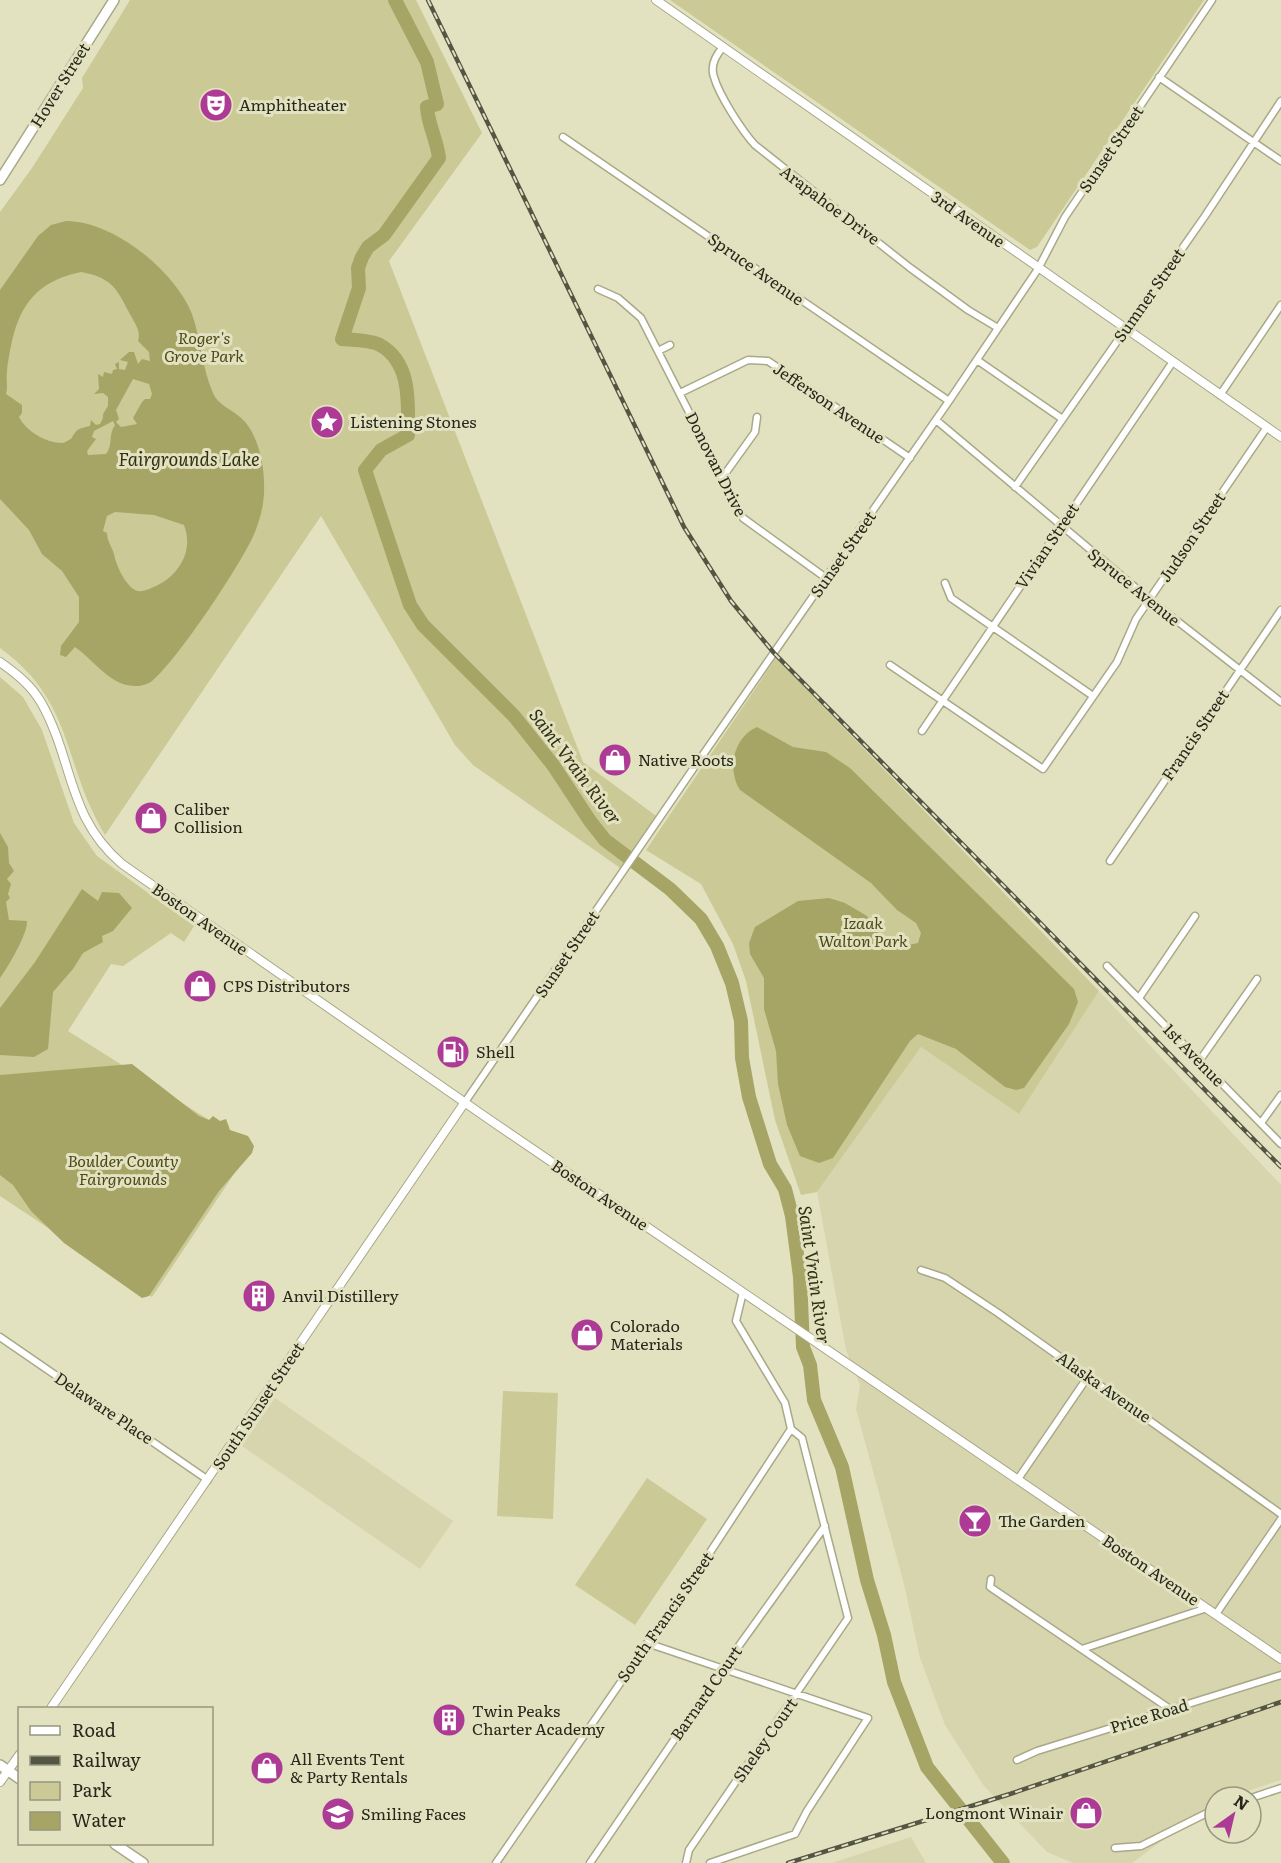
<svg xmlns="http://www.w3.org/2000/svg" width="1281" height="1863" viewBox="0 0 1281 1863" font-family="Literata,serif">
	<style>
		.built { fill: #d6d5ae }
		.green { fill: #cbc995 }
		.water { fill: #a7a565; fill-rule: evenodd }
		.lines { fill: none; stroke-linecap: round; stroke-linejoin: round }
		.river { stroke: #a7a565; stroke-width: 14 }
		.minor-casing { stroke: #a9a889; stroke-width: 9 }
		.tertiary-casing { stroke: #a9a889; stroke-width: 10 }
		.secondary-casing { stroke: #a9a889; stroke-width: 12 }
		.minor { stroke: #fff; stroke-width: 6 }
		.tertiary { stroke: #fff; stroke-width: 8 }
		.secondary { stroke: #fff; stroke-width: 9 }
		.rail-casing { stroke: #554; stroke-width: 4.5 }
		.rail { stroke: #e2e2c1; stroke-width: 2; stroke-dasharray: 7; stroke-linecap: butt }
		.labels { text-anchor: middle; stroke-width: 6; stroke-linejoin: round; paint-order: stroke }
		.street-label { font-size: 16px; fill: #27271b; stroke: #e2e2c1 }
		.poi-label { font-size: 16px; fill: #27271b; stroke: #e2e2c1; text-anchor: start }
		.park-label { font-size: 16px; font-style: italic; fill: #4c4918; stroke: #e2e2c1 }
		.water-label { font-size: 18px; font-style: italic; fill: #313012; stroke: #e2e2c1 }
	</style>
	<rect width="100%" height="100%" fill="#e2e2c1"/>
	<path class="built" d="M1099,991L1281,1185V1780L1232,1796L1215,1797V1801L1132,1863H1073L1047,1852L984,1786L945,1725L920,1658L904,1584L856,1409L860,1385L846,1350L817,1192L921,1047L1019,1114Z
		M275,1398L453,1521L420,1569L242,1446Z
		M911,1837L926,1863H832Z"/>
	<path class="green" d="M130,0H416L482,133L389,261L583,762L659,818L623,870L473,765L455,745L321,516L105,835C62,764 75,702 0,648V212L32,168L83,88L82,78Z
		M670,0H1204L1037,247L1030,250Z
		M776,658L1099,991L1019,1114L921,1047L817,1192L801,1195L775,1120L746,981L733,944L701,884L646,850Z
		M0,677L23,697L42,730L74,823L97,856L194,926L184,942L171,933L123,966L111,964L68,1031L252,1147L152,1297L0,1196Z
		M503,1391L558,1393L553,1519L497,1516Z
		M647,1478L707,1519L635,1625L575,1585Z"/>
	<path class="water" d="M66,221C114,221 175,271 192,314C201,340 202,368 213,393C218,405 231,409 240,417C257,431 264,462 264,483C265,500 261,517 255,532C243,562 176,662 152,681C148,684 144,685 139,686C111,688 95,661 75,647L66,657L60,655L61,646L79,622V597L62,571L42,554L29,530L0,499V290L38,236L51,225ZM81,272C114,278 117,290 131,316C136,325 141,332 138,341L149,352L150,361L142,359L138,364L134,352H129L120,360L128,362L125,370L119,369V362L115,364L117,369L113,370L112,374L104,372L103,377L98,374L99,389L94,394L103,393L108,397V406L103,414V418L100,424L96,425L91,420L90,426C77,429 77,429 71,439C68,440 65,443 62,443C46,443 26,431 19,417L22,413V405L6,394C8,387 6,379 7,371C14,320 24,284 81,272ZM133,379L149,384L152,394L150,399H145L142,402L133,418L137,424L121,427L116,422L119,419L116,410ZM113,421L115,425C108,434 113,446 106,454L88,455L87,451L96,439L92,437L94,431ZM115,512L154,515L184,525C194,551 179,575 156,586C151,588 144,592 138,591C126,588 116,565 114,554C112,547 107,541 107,533L103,531L107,516Z
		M757,727L793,747L826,752L850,768L1074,989L1078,1002L1069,1024L1024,1088L1016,1090L1005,1087L956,1049L918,1034L910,1041L833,1158L819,1163L800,1156L787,1125L778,1084L776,1051L764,1009V978L750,954L749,943L755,927L798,901L829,898L845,903L867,916L884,942L895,948L918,943L921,933L916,923L897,910L871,883L740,790C727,770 733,737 757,727Z
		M0,833L8,847L9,863L14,871L7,879L11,884L8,894L10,898L6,902L9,920L27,921C28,933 8,967 0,978Z
		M82,889L98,901L102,892L119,893L132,908L113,931L102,936L103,942L83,953L73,969L53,992L48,1049L34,1057L0,1055V1008L35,962Z
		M132,1064L199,1116L209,1120L213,1116L220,1121L226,1119L230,1130L248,1136L254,1146L252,1153L219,1191L149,1296L142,1298L64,1243L31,1211L13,1185L0,1175V1075Z"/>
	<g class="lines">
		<path class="river" d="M395,0L427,62L437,104L427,107C428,125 437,140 439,158L384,235L368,247L362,257L358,268L359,288L342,339C353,340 371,340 380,345C412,363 408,404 408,435L381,450L365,470L410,605L423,625L514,716L553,765L590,821L605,840L670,889L701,919L717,946L732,983L741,1021L742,1058L749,1097L770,1164L785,1189L792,1216L800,1277L803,1347L810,1365L814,1400L842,1467L867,1580L884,1635L894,1682L927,1767L1003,1863"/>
		<g class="minor-casing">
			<path id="minor" d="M723,47C716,55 710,66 714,77C719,95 742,131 755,145L909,267L968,310L998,328
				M1159,77L1281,161
				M563,137L949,401
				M598,289L618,298L641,318L743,518L826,578
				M658,351L670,345
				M977,360L1061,418
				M680,393L748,360L768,361L910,458
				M1220,395L1281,305
				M936,420L1149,599L1281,702
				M722,478L755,432L757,417
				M1015,487L1205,216L1281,101
				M945,583L951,598L1093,696
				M890,665L1043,769L1117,662L1136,619L1267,427
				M922,731L1172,363
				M1110,861L1281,610
				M1107,966L1281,1144
				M1139,998L1195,916
				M1200,1060L1257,979
				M465,1102L693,769L949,401L1038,269L1065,217L1212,0
				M1261,1123L1281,1095
				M921,1270L945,1278L998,1313L1281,1514
				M0,1337L208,1480
				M1018,1479L1089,1375
				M991,1579L990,1587L1170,1709
				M1216,1614L1281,1519
				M647,1643L868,1718L807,1811L795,1834L710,1863
				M1082,1649L1207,1608
				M1017,1760L1037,1751L1281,1675
				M1251,1798L1281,1788
				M1115,1848L1141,1846L1215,1809
				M496,1863L703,1563L791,1429
				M590,1863L723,1668L825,1526
				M686,1863L689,1850L848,1618L802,1438L791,1429L785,1403L736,1321L743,1292"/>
		</g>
		<g class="tertiary-casing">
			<path id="tertiary" d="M656,0L1281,437
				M0,662C17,674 32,686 42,704C74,762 67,817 122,864L490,1120L1281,1659
				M51,1708L465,1102
				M0,1782L20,1754"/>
		</g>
		<g class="secondary-casing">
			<path id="secondary" d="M0,180L114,0
				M0,1765L20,1779
				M115,1844L143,1863"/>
		</g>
		<use href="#minor" class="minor"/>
		<use href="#tertiary" class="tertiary"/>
		<use href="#secondary" class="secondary"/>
		<g class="rail-casing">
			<path id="rail" d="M428,0L684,527L731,601L774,653L1281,1167
				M788,1863L1010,1794L1281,1702"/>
		</g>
		<use href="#rail" class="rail"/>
	</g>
	<defs>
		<g id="theatre-disc" transform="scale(1.725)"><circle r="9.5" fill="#ad3a95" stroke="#e2e2c1"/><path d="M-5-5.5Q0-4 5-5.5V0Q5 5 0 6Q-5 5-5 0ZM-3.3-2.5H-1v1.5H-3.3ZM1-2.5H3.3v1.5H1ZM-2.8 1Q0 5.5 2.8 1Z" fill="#fff"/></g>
		<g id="sight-disc" transform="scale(1.725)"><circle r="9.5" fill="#ad3a95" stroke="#e2e2c1"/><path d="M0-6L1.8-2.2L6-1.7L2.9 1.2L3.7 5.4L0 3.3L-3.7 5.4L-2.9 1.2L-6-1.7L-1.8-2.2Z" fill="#fff"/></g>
		<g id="shop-disc" transform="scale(1.725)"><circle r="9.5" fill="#ad3a95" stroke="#e2e2c1"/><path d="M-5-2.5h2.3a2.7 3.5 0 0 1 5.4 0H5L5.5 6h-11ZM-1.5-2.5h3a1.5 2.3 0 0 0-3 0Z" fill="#fff"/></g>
		<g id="fuel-disc" transform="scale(1.725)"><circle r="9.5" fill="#ad3a95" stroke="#e2e2c1"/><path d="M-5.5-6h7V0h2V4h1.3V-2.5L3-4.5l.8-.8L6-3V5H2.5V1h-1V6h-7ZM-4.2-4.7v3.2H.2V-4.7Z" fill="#fff"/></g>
		<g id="building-disc" transform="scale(1.725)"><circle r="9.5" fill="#ad3a95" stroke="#e2e2c1"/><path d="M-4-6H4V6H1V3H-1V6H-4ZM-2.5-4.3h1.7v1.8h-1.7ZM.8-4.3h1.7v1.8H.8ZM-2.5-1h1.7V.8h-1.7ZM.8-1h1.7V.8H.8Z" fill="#fff"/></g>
		<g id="bar-disc" transform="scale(1.725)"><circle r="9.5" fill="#ad3a95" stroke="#e2e2c1"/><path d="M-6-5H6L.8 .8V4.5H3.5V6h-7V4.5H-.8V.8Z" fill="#fff"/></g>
		<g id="school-disc" transform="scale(1.725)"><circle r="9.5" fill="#ad3a95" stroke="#e2e2c1"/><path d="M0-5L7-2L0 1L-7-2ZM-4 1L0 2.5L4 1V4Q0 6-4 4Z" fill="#fff"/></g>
	</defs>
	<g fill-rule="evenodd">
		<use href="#theatre-disc" x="216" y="105"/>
		<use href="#sight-disc" x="327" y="422"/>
		<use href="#shop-disc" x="615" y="760"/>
		<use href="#shop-disc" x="151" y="818"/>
		<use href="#shop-disc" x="200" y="986"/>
		<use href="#fuel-disc" x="453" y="1052"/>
		<use href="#building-disc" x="259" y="1296"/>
		<use href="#shop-disc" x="587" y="1335"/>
		<use href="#bar-disc" x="975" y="1521"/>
		<use href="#building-disc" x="449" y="1720"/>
		<use href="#shop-disc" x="267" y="1768"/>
		<use href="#shop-disc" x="1086" y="1813"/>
		<use href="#school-disc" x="338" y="1814"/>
	</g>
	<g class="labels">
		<g class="street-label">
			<text transform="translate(60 85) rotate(-58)" y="6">Hover Street</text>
			<text transform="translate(1111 149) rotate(-56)" y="6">Sunset Street</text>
			<text transform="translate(830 205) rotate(37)" y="6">Arapahoe Drive</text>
			<text transform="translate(968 219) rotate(35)" y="6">3rd Avenue</text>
			<text transform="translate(756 269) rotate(35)" y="6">Spruce Avenue</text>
			<text transform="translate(1149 295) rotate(-55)" y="6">Sumner Street</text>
			<text transform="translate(829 403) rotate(34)" y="6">Jefferson Avenue</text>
			<text transform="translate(716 464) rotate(63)" y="6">Donovan Drive</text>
			<text transform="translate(1192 537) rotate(-56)" y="6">Judson Street</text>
			<text transform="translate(1047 546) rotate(-56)" y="6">Vivian Street</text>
			<text transform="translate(843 554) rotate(-55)" y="6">Sunset Street</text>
			<text transform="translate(1134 587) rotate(39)" y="6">Spruce Avenue</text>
			<text transform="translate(1195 735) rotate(-56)" y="6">Francis Street</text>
			<text transform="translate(200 919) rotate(35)" y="6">Boston Avenue</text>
			<text transform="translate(567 954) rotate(-56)" y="6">Sunset Street</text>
			<text transform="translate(1194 1055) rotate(46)" y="6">1st Avenue</text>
			<text transform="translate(600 1195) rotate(34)" y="6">Boston Avenue</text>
			<text transform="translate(1104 1387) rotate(35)" y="6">Alaska Avenue</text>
			<text transform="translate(258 1406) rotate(-56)" y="6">South Sunset Street</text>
			<text transform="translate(104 1408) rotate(34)" y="6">Delaware Place</text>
			<text transform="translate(1151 1570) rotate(34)" y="6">Boston Avenue</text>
			<text transform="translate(665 1617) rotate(-55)" y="6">South Francis Street</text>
			<text transform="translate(706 1693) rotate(-55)" y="6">Barnard Court</text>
			<text transform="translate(1149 1716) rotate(-17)" y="6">Price Road</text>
			<text transform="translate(765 1740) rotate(-55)" y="6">Sheley Court</text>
		</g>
		<g class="poi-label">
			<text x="239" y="111">Amphitheater</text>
			<text x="350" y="428">Listening Stones</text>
			<text x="638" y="766">Native Roots</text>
			<text x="174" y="815">Caliber<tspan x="174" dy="18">Collision</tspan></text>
			<text x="223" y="992">CPS Distributors</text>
			<text x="476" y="1058">Shell</text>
			<text x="282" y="1302">Anvil Distillery</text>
			<text x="610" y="1332">Colorado<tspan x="610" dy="18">Materials</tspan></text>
			<text x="998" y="1527">The Garden</text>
			<text x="472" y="1717">Twin Peaks<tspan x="472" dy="18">Charter Academy</tspan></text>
			<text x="290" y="1765">All Events Tent<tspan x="290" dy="18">&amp; Party Rentals</tspan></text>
			<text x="1063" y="1819" text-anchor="end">Longmont Winair</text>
			<text x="361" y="1820">Smiling Faces</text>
		</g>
		<g class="park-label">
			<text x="204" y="344">Roger's<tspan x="204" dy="18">Grove Park</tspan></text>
			<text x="863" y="929">Izaak<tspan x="863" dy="18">Walton Park</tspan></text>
			<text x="123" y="1167">Boulder County<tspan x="123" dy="18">Fairgrounds</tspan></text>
		</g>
		<g class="water-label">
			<text x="189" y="466">Fairgrounds Lake</text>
			<text transform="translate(575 767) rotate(53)" y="6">Saint Vrain River</text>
			<text transform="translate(814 1275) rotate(82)" y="6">Saint Vrain River</text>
		</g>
	</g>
	<rect x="18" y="1707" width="195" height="138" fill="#e2e2c1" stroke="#97977f" stroke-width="1.5"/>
	<rect x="30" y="1726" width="30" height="9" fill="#ffffff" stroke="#97977f" stroke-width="1.5"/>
	<text x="72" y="1737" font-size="18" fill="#27271b">Road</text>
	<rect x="30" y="1756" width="30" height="9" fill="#555544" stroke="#97977f" stroke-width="1.5"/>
	<text x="72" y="1767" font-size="18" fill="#27271b">Railway</text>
	<rect x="30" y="1782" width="30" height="18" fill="#cbc995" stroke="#97977f" stroke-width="1.5"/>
	<text x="72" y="1797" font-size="18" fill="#27271b">Park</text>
	<rect x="30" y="1812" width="30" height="18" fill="#a7a565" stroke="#97977f" stroke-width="1.5"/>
	<text x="72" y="1827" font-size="18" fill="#27271b">Water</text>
	<g transform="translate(1233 1815) rotate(34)"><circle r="28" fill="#e2e2c1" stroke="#97977f" stroke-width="1.5"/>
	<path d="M0-4.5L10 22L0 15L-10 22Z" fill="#ad3a95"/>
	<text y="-9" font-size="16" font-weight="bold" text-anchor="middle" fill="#27271b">N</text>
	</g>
</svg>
